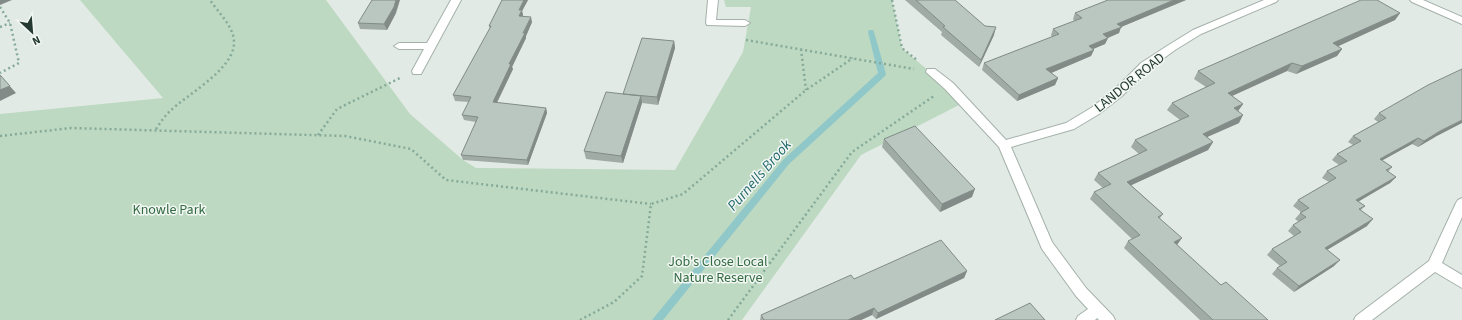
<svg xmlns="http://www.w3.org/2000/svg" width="1462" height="320" viewBox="0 0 1462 320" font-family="'Source Sans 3',sans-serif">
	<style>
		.green { fill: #bdd9c1 }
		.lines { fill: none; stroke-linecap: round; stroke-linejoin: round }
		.stream { fill: #90c7c9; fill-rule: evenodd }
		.minor-casing { stroke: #a5b1ab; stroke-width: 2 }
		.path { stroke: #86aa9a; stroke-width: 2.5; stroke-dasharray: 2 3; stroke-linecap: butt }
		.minor { fill: #fff; fill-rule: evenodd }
		.wall { fill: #a0aba6 }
		.shaded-wall { fill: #828b87 }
		.building { fill: #bac7c1; stroke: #828b87 }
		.labels { text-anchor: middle; stroke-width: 3; stroke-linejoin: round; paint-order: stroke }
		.street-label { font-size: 14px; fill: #243931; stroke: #f2f7f4 }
		.park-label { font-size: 14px; fill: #336b42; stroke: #f2f7f4 }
		.water-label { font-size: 15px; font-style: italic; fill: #256a6e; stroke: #f2f7f4 }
	</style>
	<rect width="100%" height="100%" fill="#e2eae5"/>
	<path class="green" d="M80,0H326L410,114L463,160L476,168L675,170L743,52L751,7H726L724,0H892L902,48L965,102L861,155L742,320H0V114L163,98Z"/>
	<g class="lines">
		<path class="stream" d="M869,30H873L874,32L886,74L885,76L789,164L663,320H652L783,160L878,73L868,32Z"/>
		<g class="minor-casing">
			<path id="minor" d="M451,0H461L421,74H413L412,71L424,49H399L394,46L399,43H427Z
				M708,0H718L716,20H745L750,23L745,26L707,25L706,23Z
				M1264,0H1278L1276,2L1201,34L1175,50L1149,69L1122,96L1099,114L1074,129L1011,147L1052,242L1086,288L1113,316L1115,320H1099L1097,318L1095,320H1076L1078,316L1088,309L1076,296L1042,249L999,147L945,89L926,72L927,69H935L953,83L1006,140L1066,123L1091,108L1114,90L1141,63L1167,46L1193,30Z
				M1410,0H1423L1462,17V24L1412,2Z
				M1462,198V217L1442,263L1462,275V288L1435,272L1372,320H1354L1356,316L1429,261L1456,203L1458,200Z"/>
		</g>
		<path class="path" d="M892,0L902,48L918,61
			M0,7L10,23L19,63L0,73
			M0,27L10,23
			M746,40L914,69
			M801,49L806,90
			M156,129C160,123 164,117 169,112C186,95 235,69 234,42C234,27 218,12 210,0
			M318,135L337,109L400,78
			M0,136L71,128L345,136L411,149L446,180L651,204
			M580,320L614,302L642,276L651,204L683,194L806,90L853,58
			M728,320L852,152L934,96"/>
		<use href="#minor" class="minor"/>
	</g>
	<path class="wall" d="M502,0H528L522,11L523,15V16L532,22L526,36V38L512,67L513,69L497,103L546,108L547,113L528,165L463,160L461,155L476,122L464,120L462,115L469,102L455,101L453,95L490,29L489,26Z
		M905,0H955L994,35L979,67L941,35L942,32Z
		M1108,0H1186L1121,27L1119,33L1108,38L1105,44L1093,49L1091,56L1051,73L1058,78L1055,85L1017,101L982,70L984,63L1052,37L1051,35L1053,29L1074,21L1073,19L1075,13Z
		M396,13L387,30L360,29L358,23Z
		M1400,13L1395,20L1337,46L1342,49L1337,56L1296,74L1287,71L1232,96L1243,104L1238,111L1239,123L1207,137L1213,142L1208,150L1131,185L1163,214L1160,218L1177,245L1221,285L1268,320H1200L1124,248L1128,241L1132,239L1090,199L1094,192L1103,188L1094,180L1098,173L1139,154L1131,147L1135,140L1180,120L1167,110L1172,103L1206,87L1194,79L1198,71Z
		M674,41L675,48L658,105L642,103L623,163L586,159L584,151L623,94Z
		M1379,113L1435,137L1418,147L1412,144L1382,160L1392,167L1388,172L1396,177L1390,183L1358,201L1365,206L1361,210L1367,226L1327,250L1334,266L1294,292L1272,274L1277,268L1280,266L1267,255L1272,249L1294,236L1288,231L1293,225L1299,222L1295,219L1301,212L1293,206L1298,200L1329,182L1322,178L1327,171L1339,165L1332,160L1337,154L1353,145L1348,142L1353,136L1378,122L1374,119Z
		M884,139L972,197L940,212L882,147Z
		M967,271L964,278L876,319L872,315L861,320H760L761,315L854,279Z"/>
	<path class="shaded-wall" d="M0,0H12L0,5Z
		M396,0H400L396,13L387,30L384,24Z
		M524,0H528L522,11L523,15L521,22L519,16V10Z
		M1174,0H1186L1121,27L1119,33L1100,41L1103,34L1117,24Z
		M1400,13L1395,20L1328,51L1333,43Z
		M531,17L532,22L526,36V38L512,67L513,69L494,108L493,102L509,64Z
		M996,27L994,35L979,67L981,60Z
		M1108,38L1105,44L1086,52L1089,46Z
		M674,41L675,48L658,105L657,97Z
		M1342,49L1337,56L1296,74L1302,66Z
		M1094,50L1091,56L1044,76L1046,69Z
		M1292,63L1287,71L1223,100L1228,93Z
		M0,75L16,93L0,101Z
		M1058,78L1055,85L1017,101L1019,95Z
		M641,96L642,103L623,163L621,156Z
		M1243,104L1238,111L1234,108Z
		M546,108L547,113L528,165L527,160Z
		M1243,115L1239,123L1198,141L1203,134Z
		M1462,120V123L1435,137L1418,147L1424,141L1440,131Z
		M1418,138L1412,144L1374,165L1380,159Z
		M1213,142L1208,150L1123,189L1127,182Z
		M1396,177L1390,183L1351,206L1356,200Z
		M975,189L972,197L940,212L942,204Z
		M1373,219L1367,226L1320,254L1325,248Z
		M1182,238L1177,245L1169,249L1174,242Z
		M1340,260L1334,266L1294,292L1299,286Z
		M967,271L964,278L876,319L878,313Z
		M874,308L872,315L861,320H848Z"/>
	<path class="building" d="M372,0H396L394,7L384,24L358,23Z
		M502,0H524L519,10H522L519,16L531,17L523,33H525L509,64H511L493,102L546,108L527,160L461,155L478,117L462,115L471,97L453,95L491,26H489Z
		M916,0H955L985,26L996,27L981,60L943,27L945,26Z
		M1108,0H1174L1117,24L1122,27L1103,34L1108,38L1089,46L1094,50L1046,69L1058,78L1019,95L984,63L1059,34L1053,29L1082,18L1075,13Z
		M1361,0H1377L1400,13L1333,43L1342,49L1302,66L1292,63L1228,93L1243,104L1234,108L1243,115L1203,134L1213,142L1127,182L1163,214L1158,217L1182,238L1174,242L1221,285L1226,282L1268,320H1213L1128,241L1140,235L1094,192L1111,184L1098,173L1147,150L1135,140L1189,116L1172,103L1215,83L1198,71Z
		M642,38L674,41L657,97L623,94Z
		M1462,69V120L1440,131L1424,141L1418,138L1380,159L1392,167L1386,170L1396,177L1356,200L1365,206L1359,209L1373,219L1325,248L1340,260L1299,286L1277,268L1287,262L1272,249L1301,232L1293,225L1306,217L1300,213L1309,208L1298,200L1336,178L1327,171L1347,161L1337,154L1361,141L1353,136L1386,118L1379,113L1428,85Z
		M0,75L10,86L0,90Z
		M606,92L641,96L621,156L584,151Z
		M915,126L975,189L942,204L884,139Z
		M941,240L967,271L878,313L874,308L848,320H764L761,315L851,275L854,279Z
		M1030,303L1045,320H995Z"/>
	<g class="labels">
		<g class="street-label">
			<text transform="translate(1129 82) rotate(-39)" y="5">LANDOR ROAD</text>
		</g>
		<g class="park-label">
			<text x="169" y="214">Knowle Park</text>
			<text x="718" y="266">Job's Close Local<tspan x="718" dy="16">Nature Reserve</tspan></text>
		</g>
		<g class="water-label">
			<text transform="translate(759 175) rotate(-49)" y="5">Purnells Brook</text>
		</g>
	</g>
	<g transform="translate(32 32) rotate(154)" stroke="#f2f7f4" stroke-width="3" paint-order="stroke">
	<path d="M0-3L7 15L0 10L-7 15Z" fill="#243931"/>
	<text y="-6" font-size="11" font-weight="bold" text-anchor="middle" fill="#243931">N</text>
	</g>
</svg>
